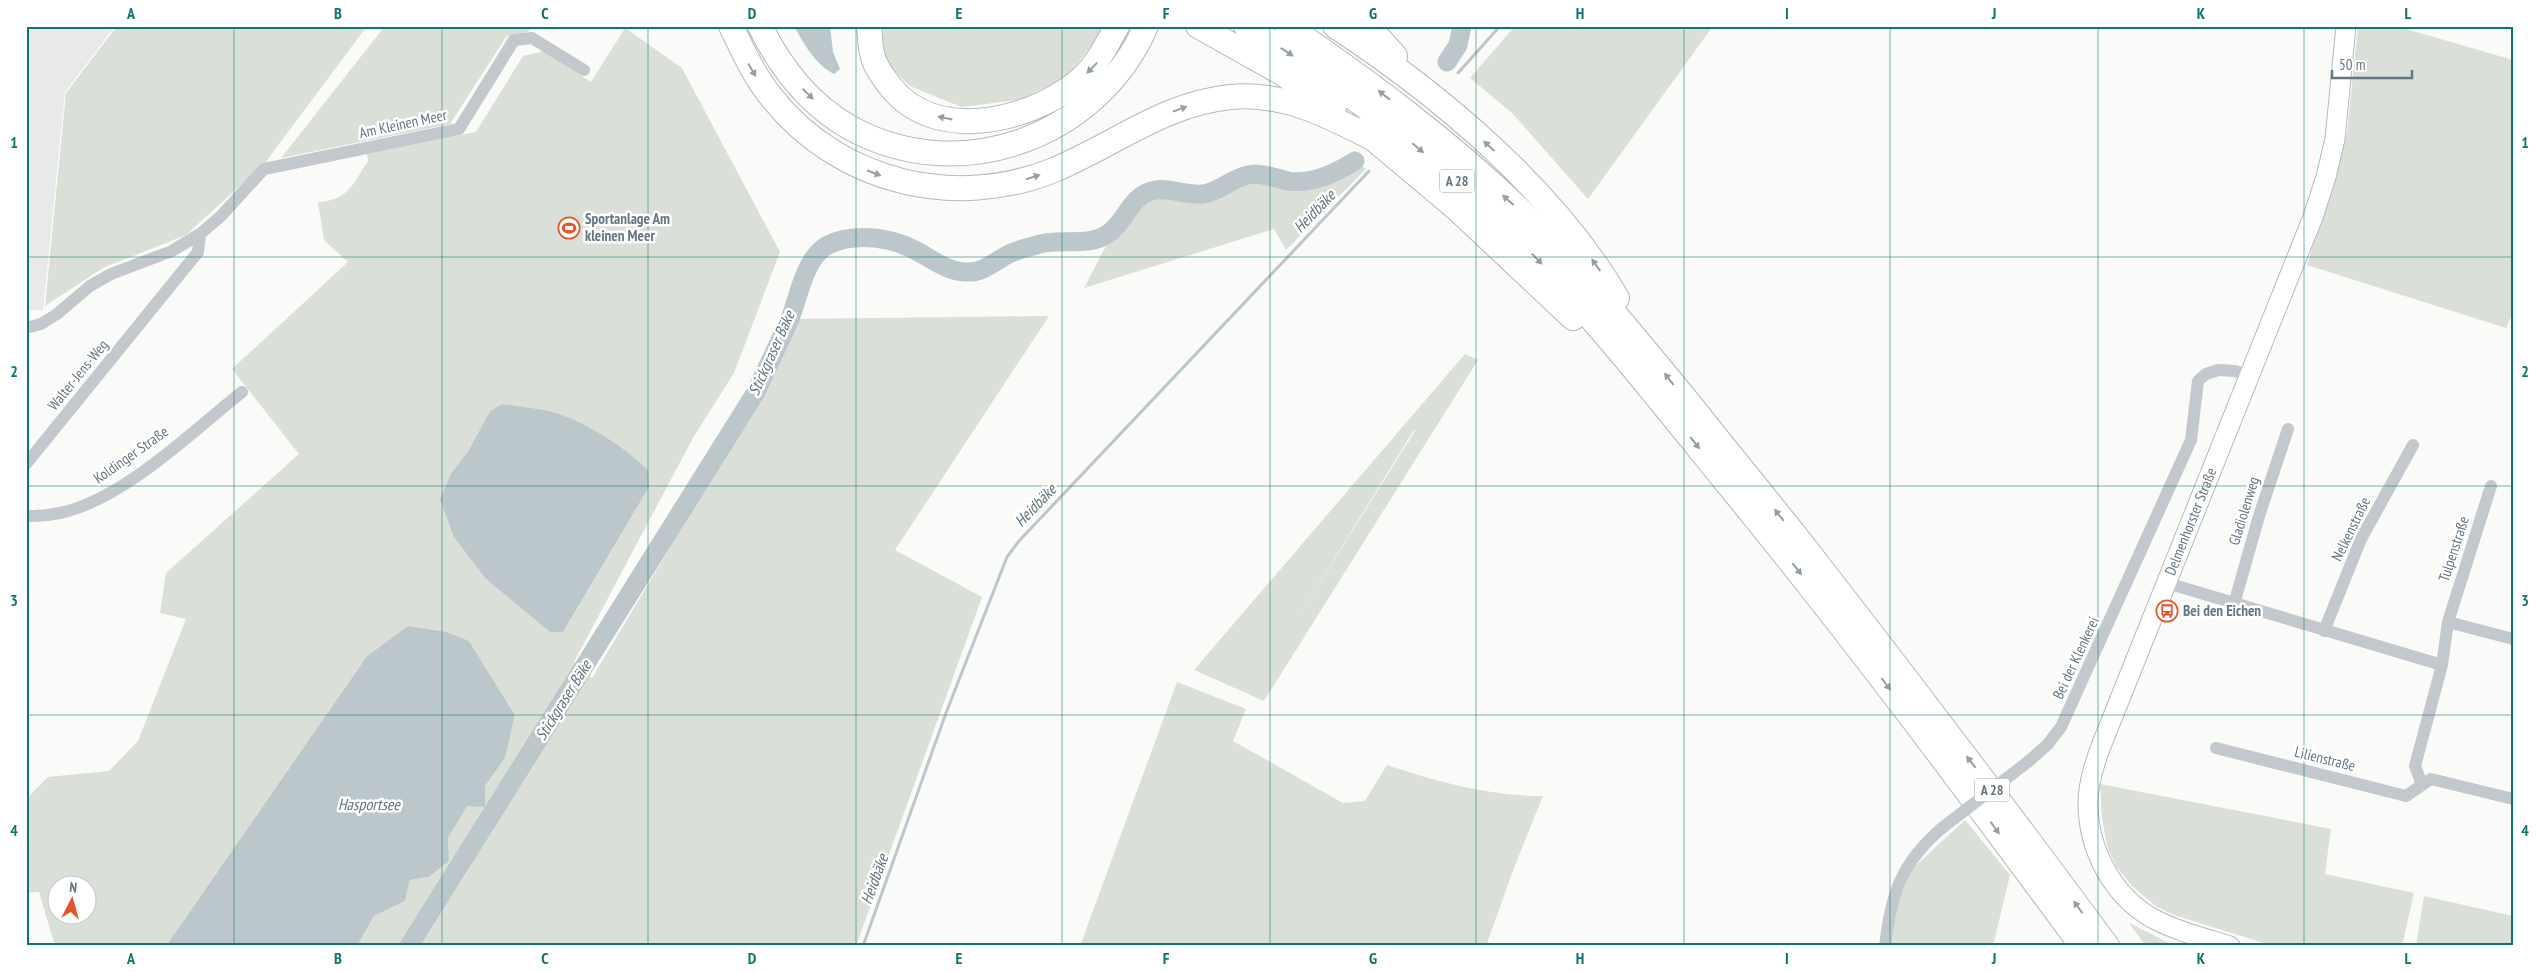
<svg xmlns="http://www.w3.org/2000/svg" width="2539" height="972" viewBox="0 0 2539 972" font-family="'PT Sans Narrow',sans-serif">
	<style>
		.built { fill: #e8e9e9 }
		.green { fill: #dadfd7; fill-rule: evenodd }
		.water { fill: #bbc7cb }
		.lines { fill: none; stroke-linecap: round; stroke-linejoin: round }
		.stream { stroke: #bbc7cb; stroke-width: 3 }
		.river { stroke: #bbc7cb; stroke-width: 19 }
		.secondary-casing { stroke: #b3babf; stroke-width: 21 }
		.highway-casing { stroke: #b4b9bd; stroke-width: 26 }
		.street { stroke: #c3c8cc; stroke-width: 12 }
		.secondary { stroke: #fff; stroke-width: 19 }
		.highway { stroke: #fff; stroke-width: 24 }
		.street-bridge { stroke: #c3c8cc; stroke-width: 12 }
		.oneway { fill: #939fa8 }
		.grid { fill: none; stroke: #0f766e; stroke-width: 1; stroke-opacity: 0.55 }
		.labels { text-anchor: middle; stroke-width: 5; stroke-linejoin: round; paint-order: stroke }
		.shield { fill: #fff; stroke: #939fa8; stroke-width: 1 }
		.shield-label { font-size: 14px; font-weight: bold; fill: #657683 }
		.street-label { font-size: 15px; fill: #657683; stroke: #fff }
		.poi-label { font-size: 15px; font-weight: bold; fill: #657683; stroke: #fff; text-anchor: start }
		.water-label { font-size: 16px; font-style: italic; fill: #60757c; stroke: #fff }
		.neatline { fill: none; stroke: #0f766e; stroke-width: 2 }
		.grid-label { font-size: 16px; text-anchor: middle; font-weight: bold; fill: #0f766e }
	</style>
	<rect width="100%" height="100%" fill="#fafaf8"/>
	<path class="built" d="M26,26H115L65,92L43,310H26Z"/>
	<path class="green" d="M117,26H367L265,163L186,235L103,268L45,306L66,93Z
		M385,26H531L528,32L506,37L450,124L281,158Z
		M882,26H1103L1099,36L1067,77L1019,100L961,107L910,86L885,62Z
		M1515,26H1713L1588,199L1513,114L1470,78Z
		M2358,26H2396L2513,60V312L2506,328L2307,265L2347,133Z
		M625,28L682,68L780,252L734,373L694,436L574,662L592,678L766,387L791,319L1049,316L895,550L982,597L856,946H420L470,867L412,946H357L374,916L405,901L410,880L429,877L449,861L448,838L467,805L485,807V786L505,758L515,715L469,641L408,626L367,656L166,946H55L39,892L26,893V799L48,777L109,771L138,741L186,619L160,613L166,573L299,454L232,369L348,262L324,240L318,202C349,200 352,185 368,161L367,154L476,132L523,56L544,51L591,82ZM502,404L527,409L649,487L563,632H550L486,579L452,472L467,453L490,411ZM58,884H88V914H58Z
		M1359,163L1366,169L1286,250L1274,229L1084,288C1100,258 1117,218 1147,198C1161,189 1180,198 1195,198C1215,198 1230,186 1249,181C1264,177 1279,186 1293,188C1314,191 1344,176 1359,163Z
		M1465,354L1478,360L1264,701L1194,670ZM1414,430L1415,431L1297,619Z
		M1177,682L1246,709L1233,741L1343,803L1365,801L1387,765C1438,782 1488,796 1543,796L1515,865L1486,946H1080Z
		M2100,784L2331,829L2325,874L2414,893L2402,946H2273L2174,915L2157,907L2132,886L2116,866L2108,849L2102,819Z
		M1965,820L2010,875L1993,946H1889L1898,896L1911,870Z
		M2424,896L2513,916V946H2416Z
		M2129,923L2175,946H2146Z"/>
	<path class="water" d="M794,26H830L833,52L840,69L834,74C815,64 804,44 794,26Z
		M502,404C520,407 539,408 556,413C586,422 627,449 648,470L649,487L563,632H550L486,579L454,537L440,499L452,472L467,453L490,411Z
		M408,626L446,632L469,641L515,715L505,758L485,786V807L467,806L448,838L449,861L429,877L410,880L405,901L374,916L357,946H166L367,656Z"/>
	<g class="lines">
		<path class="stream" d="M1458,73L1500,26
			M863,946L946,713L1007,557L1019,541L1369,171"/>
		<path class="river" d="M1447,62L1458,45L1462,26
			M409,946L756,392C767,367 780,342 791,316C799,295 804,264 822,249C831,242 843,239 854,238C879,236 900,241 922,254C936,262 950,272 967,272C984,273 996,260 1011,253C1020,249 1030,247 1040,244C1061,238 1086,247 1106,235C1125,224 1129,198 1151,191C1168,186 1185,196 1203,194C1219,192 1232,178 1248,175C1261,172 1275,178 1288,181C1312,185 1336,173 1355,161"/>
		<g class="secondary-casing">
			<g id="secondary">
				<path id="s1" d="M2230,946C2204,938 2176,931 2152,918C2112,895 2088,849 2088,803C2088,782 2095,761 2103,741L2313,217L2326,177L2335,139L2346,26"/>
			</g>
		</g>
		<g class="highway-casing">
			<path id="highway" d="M731,26C743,51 754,76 772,98C840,183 955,210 1054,170C1114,145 1165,103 1231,97C1284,92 1329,116 1374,139
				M760,26C780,67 809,104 849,127C957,188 1097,139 1146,26
				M869,26C870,35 870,44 872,53C874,65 882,76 890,86C934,143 1026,122 1075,84C1095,69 1105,48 1117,26
				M1198,26L1280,72L1334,108
				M1246,26C1337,82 1423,146 1500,221C1582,301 1654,393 1726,482C1850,633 1966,789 2082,946
				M1287,26C1369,82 1450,142 1521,211C1583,273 1638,341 1693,408C1730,455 1769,502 1806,549C1908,680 2008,812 2107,946
				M1335,26C1439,94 1554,190 1617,298
				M1368,26L1395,56
				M1363,130L1456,208L1573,318"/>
		</g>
		<path class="street" d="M26,328L41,324L57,314L90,286L111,274L172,251L200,234L220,217L264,169L459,129L514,40L532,38L584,70
			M26,464L198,252L200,234
			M26,516C40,516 55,515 68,511C129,494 193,431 242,392
			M2167,583L2442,665L2448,622L2513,639
			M2234,604L2259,516L2288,429
			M2448,622L2491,486
			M2324,631L2361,539L2413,445
			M2442,665L2415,766L2422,785L2431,779L2513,799
			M2216,748L2406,796L2422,785
			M2029,761L2048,744L2061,727L2191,440L2198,381L2206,374L2218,370L2235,371L2250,376
			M1885,946C1891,894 1901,863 1942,828"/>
		<use href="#secondary" class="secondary"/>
		<use href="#highway" class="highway"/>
		<path class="street-bridge" d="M1942,828L2029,761"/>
	</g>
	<defs><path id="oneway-solid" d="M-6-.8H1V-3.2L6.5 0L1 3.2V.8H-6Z" transform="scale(1.25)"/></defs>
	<g class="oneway">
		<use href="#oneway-solid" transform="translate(1287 52) rotate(33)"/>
		<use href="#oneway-solid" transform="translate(1092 68) rotate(134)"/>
		<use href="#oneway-solid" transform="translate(752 70) rotate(59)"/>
		<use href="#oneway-solid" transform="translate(808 94) rotate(44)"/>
		<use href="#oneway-solid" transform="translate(1384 95) rotate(-142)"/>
		<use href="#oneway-solid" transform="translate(1180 109) rotate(-20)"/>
		<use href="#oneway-solid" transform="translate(945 118) rotate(-168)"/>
		<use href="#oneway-solid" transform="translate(1489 146) rotate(-137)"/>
		<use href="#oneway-solid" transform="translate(1418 148) rotate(40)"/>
		<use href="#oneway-solid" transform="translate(874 173) rotate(21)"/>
		<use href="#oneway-solid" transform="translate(1033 177) rotate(-18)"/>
		<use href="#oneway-solid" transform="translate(1508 200) rotate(-138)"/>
		<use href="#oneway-solid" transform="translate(1537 259) rotate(46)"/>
		<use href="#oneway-solid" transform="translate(1596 265) rotate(-125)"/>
		<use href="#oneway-solid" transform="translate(1669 379) rotate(-128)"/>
		<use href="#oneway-solid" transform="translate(1695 443) rotate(51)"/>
		<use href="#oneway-solid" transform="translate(1779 515) rotate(-128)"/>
		<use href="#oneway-solid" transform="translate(1797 569) rotate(52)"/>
		<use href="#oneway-solid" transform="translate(1886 684) rotate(53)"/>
		<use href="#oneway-solid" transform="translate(1971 762) rotate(-128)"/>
		<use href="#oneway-solid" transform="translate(1995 828) rotate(54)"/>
		<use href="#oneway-solid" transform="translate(2078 907) rotate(-126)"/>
	</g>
	<path class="grid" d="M234,26V946M442,26V946M648,26V946M856,26V946M1062,26V946M1270,26V946M1476,26V946M1684,26V946M1890,26V946M2098,26V946M2304,26V946M26,257H2513M26,486H2513M26,715H2513"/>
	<defs>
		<g id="stadium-ring" transform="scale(1.125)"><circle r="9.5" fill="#fff" stroke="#e4572e" stroke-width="1.5"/><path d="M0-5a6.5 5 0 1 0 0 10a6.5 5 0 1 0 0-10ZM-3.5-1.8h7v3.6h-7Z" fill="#e4572e"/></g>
		<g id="bus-ring" transform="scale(1.125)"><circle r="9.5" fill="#fff" stroke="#e4572e" stroke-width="1.5"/><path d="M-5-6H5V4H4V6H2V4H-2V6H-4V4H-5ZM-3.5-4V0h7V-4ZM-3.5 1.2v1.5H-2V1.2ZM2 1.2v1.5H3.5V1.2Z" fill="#e4572e"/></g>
	</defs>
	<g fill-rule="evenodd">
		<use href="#stadium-ring" x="569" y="228"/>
		<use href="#bus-ring" x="2167" y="611"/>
	</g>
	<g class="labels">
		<g class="shield">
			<rect x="1439.5" y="169.5" width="35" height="23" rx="4"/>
			<rect x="1974.5" y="778.5" width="35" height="23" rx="4"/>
		</g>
		<g class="shield-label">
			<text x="1457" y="186">A 28</text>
			<text x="1992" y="795">A 28</text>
		</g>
		<g class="street-label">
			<text transform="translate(403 124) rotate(-12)" y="5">Am Kleinen Meer</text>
			<text transform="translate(78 375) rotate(-51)" y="5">Walter-Jens-Weg</text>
			<text transform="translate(131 455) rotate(-35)" y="5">Koldinger Straße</text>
			<text transform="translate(2244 511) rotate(-73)" y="5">Gladiolenweg</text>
			<text dy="5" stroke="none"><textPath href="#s1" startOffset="521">Delmenhorster Straße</textPath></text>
			<text transform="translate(2351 529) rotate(-64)" y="5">Nelkenstraße</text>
			<text transform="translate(2454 549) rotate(-72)" y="5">Tulpenstraße</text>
			<text transform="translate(2076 658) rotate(-65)" y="5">Bei der Klenkerei</text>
			<text transform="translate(2325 759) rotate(14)" y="5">Lilienstraße</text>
		</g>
		<g class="poi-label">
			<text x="585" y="224">Sportanlage Am<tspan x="585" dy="17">kleinen Meer</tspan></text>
			<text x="2183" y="616">Bei den Eichen</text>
		</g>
		<g class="water-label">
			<text transform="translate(1314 211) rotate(-46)" y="6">Heidbäke</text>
			<text transform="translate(771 353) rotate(-66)" y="6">Stickgraser Bäke</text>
			<text transform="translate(1035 505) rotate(-46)" y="6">Heidbäke</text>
			<text transform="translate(563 700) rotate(-58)" y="6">Stickgraser Bäke</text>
			<text x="369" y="810">Hasportsee</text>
			<text transform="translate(874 879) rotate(-70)" y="6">Heidbäke</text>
		</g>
	</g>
	<rect width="2539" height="972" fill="none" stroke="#ffffff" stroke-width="55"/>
	<g transform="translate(72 900) rotate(6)"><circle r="24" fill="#ffffff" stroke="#c1c8cd"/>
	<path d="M0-4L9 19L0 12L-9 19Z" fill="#e4572e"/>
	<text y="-8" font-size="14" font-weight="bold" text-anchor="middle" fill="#657683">N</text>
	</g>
	<path d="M2332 70v8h80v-8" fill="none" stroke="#657683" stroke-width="2.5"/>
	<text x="2339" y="70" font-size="15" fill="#657683" stroke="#ffffff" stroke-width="4" paint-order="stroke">50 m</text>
	<rect x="28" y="28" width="2484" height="916" class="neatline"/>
	<g class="grid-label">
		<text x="131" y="19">A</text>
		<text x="338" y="19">B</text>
		<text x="545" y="19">C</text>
		<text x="752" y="19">D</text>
		<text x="959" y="19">E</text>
		<text x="1166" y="19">F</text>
		<text x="1373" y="19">G</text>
		<text x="1580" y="19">H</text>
		<text x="1787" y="19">I</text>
		<text x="1994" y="19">J</text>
		<text x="2201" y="19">K</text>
		<text x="2408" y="19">L</text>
		<text x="14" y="148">1</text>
		<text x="2525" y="148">1</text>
		<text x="14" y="377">2</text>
		<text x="2525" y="377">2</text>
		<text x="14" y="606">3</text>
		<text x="2525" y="606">3</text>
		<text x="14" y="836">4</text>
		<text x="2525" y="836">4</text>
		<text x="131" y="964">A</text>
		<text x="338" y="964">B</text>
		<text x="545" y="964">C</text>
		<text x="752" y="964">D</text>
		<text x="959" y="964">E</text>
		<text x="1166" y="964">F</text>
		<text x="1373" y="964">G</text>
		<text x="1580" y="964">H</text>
		<text x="1787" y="964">I</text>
		<text x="1994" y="964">J</text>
		<text x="2201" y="964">K</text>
		<text x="2408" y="964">L</text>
	</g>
</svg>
